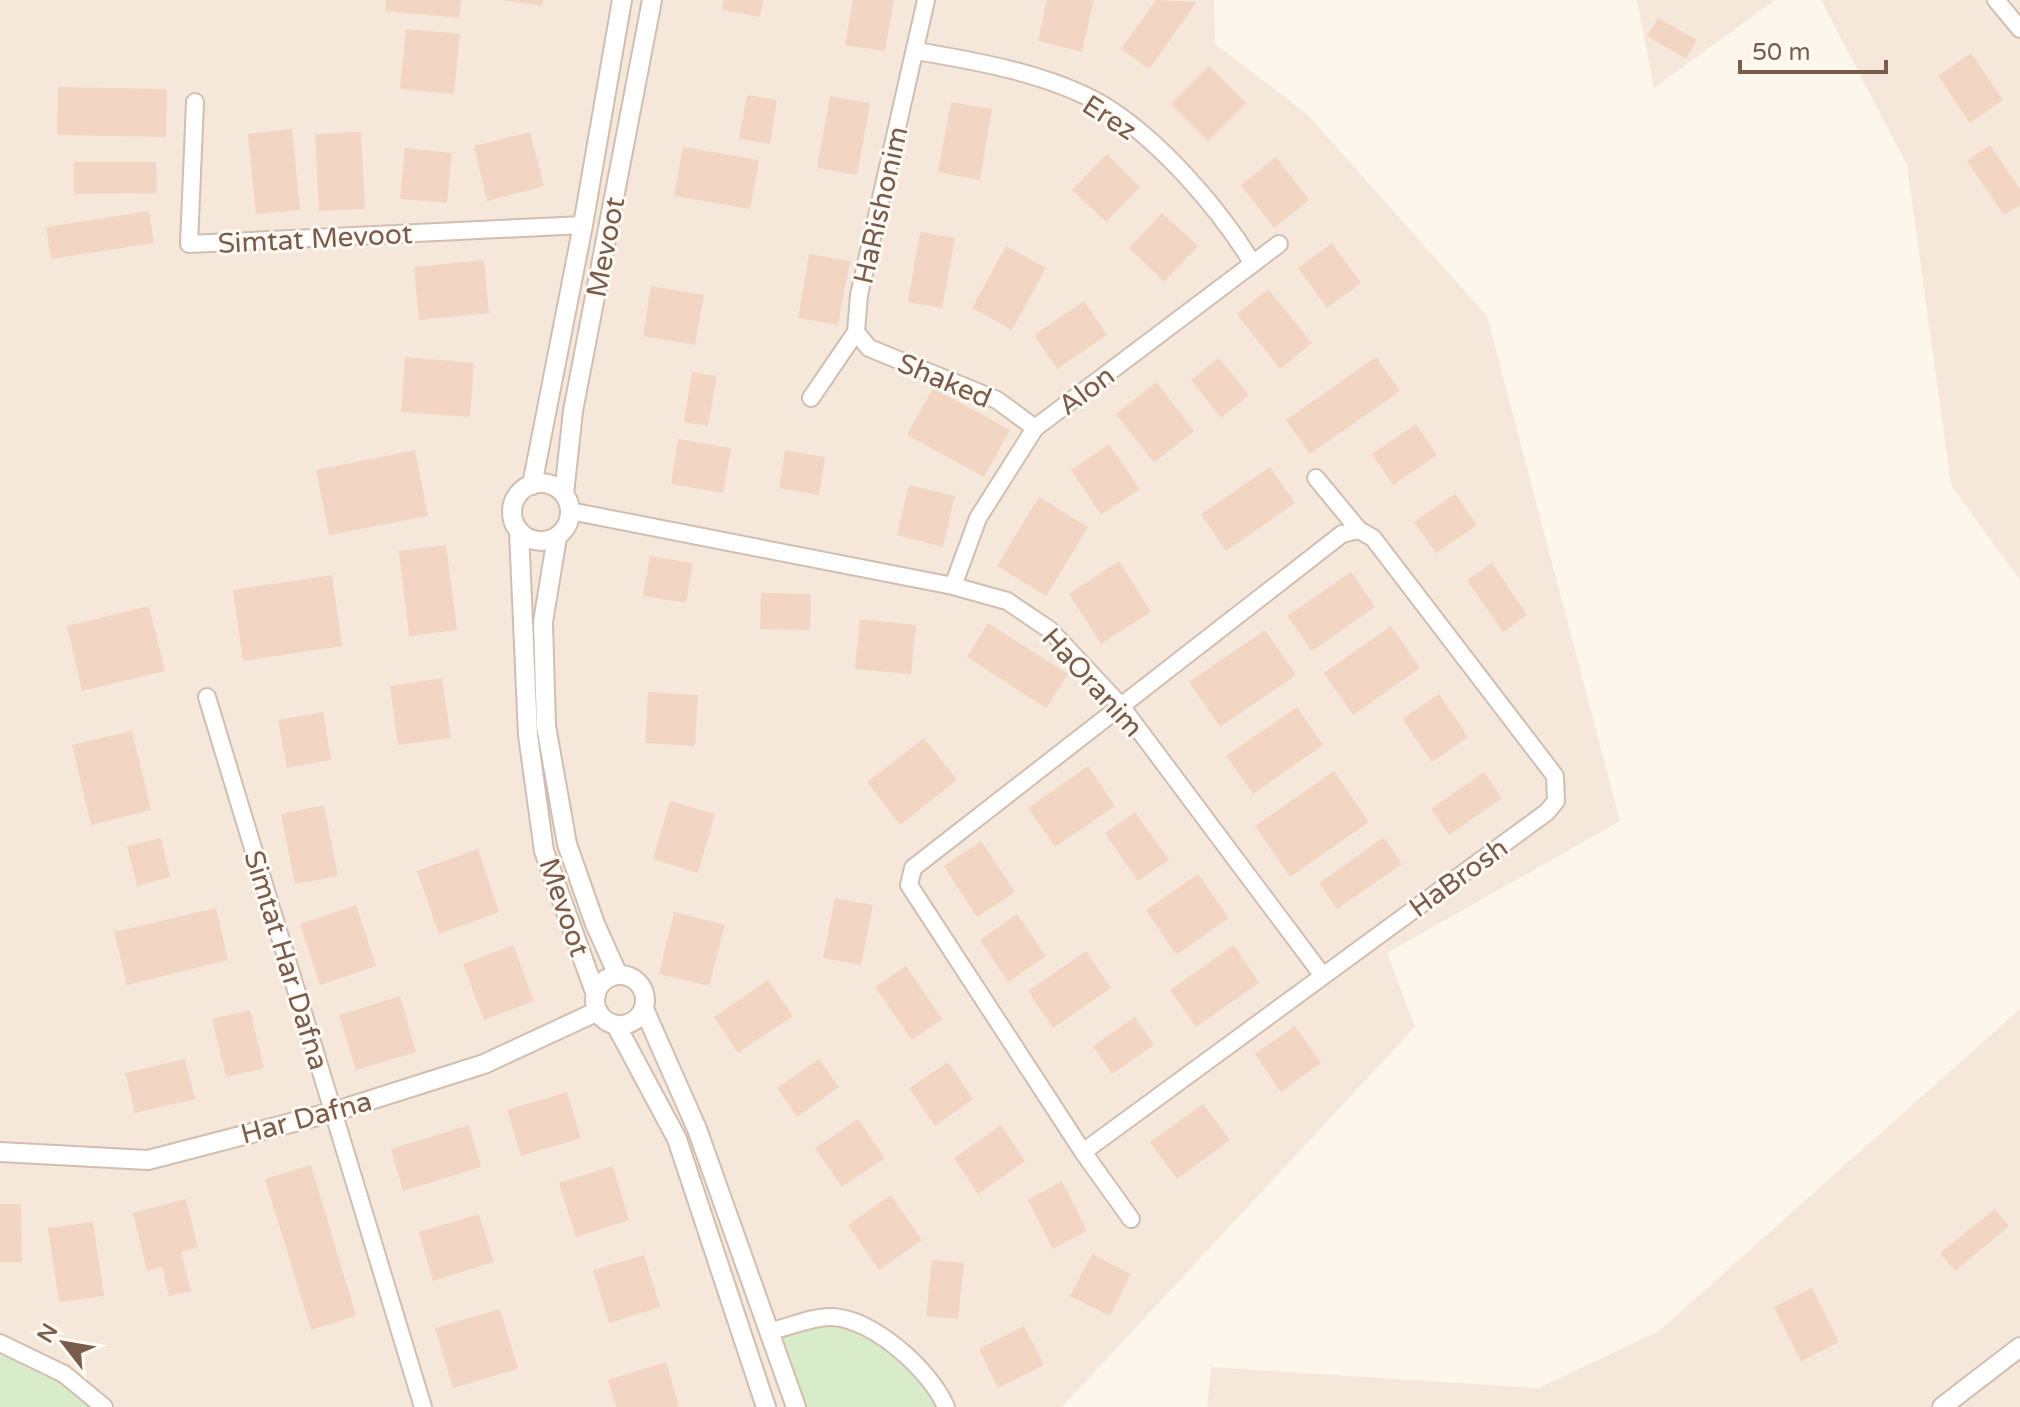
<svg xmlns="http://www.w3.org/2000/svg" width="2020" height="1407" viewBox="0 0 2020 1407" font-family="'Varela Round',sans-serif">
	<style>
		.residential { fill: #f5e8da }
		.green { fill: #d8ecc9 }
		.building { fill: #f3d5c3 }
		.lines { fill: none; stroke-linecap: round; stroke-linejoin: round }
		.minor-casing { stroke: #d1beb0; stroke-width: 20 }
		.tertiary-casing { stroke: #d1beb0; stroke-width: 22 }
		.minor { stroke: #fff; stroke-width: 16 }
		.tertiary { stroke: #fff; stroke-width: 18 }
		.labels { text-anchor: middle; stroke-width: 6; stroke-linejoin: round; paint-order: stroke }
		.street-label { font-size: 28px; fill: #7a5c4d; stroke: #fffaf3 }
	</style>
	<rect width="100%" height="100%" fill="#fdf6ec"/>
	<path class="residential" d="M0,0H1214L1215,44L1307,114L1487,316L1620,821L1387,953L1415,1027L1062,1407H0Z
		M1637,0H1775L1654,88Z
		M1821,0H2020V580L1951,485L1907,165Z
		M2020,1009V1407H1207L1211,1367L1539,1388L1659,1331Z"/>
	<path class="green" d="M832,1317L883,1334L946,1407H796L771,1331Z
		M0,1355L64,1374L104,1407H0Z"/>
	<path class="building" d="M386,0H461L459,18L385,11Z
		M502,0H543L542,6Z
		M723,0H763L760,17L722,10Z
		M853,0H894L885,51L845,45Z
		M1047,0H1094L1082,52L1038,41Z
		M1156,0L1197,2L1149,69L1121,49Z
		M1658,18L1697,40L1686,59L1647,36Z
		M406,29L460,34L454,94L400,89Z
		M1971,53L2003,100L1970,123L1938,76Z
		M1209,66L1246,103L1208,141L1171,104Z
		M58,87L167,89L166,137L57,135Z
		M747,95L777,100L770,144L739,139Z
		M830,96L870,103L857,175L817,168Z
		M951,102L992,109L980,180L938,172Z
		M292,129L300,210L256,214L248,134Z
		M361,132L365,209L319,211L315,134Z
		M530,132L544,186L487,201L474,146Z
		M1990,145L2020,189V205L2004,215L1967,161Z
		M683,147L759,160L750,209L674,196Z
		M405,148L452,153L447,203L400,199Z
		M1107,154L1140,187L1106,222L1072,190Z
		M1276,157L1309,200L1274,228L1241,185Z
		M74,162H156L157,193L74,194Z
		M149,211L154,243L51,259L46,227Z
		M1162,213L1198,246L1164,282L1129,248Z
		M920,232L955,238L942,308L908,302Z
		M1332,243L1361,283L1327,308L1298,268Z
		M1006,246L1046,268L1012,330L972,308Z
		M809,254L850,261L838,325L798,318Z
		M484,260L489,313L419,320L414,267Z
		M651,286L704,295L695,345L643,336Z
		M1268,289L1312,343L1280,369L1237,314Z
		M1084,301L1107,335L1057,369L1034,335Z
		M405,357L474,363L470,417L401,412Z
		M1376,357L1400,391L1310,454L1286,420Z
		M1219,358L1249,395L1221,418L1191,380Z
		M692,372L717,376L708,426L684,422Z
		M1156,382L1194,431L1154,463L1116,414Z
		M933,388L1010,430L984,477L907,435Z
		M1416,424L1437,455L1393,485L1372,454Z
		M678,439L731,448L723,493L671,484Z
		M1109,444L1140,489L1101,515L1071,470Z
		M415,450L428,516L329,535L316,470Z
		M785,450L825,457L819,495L779,488Z
		M1270,467L1295,503L1226,551L1201,514Z
		M909,485L955,496L943,547L897,535Z
		M1455,494L1477,525L1436,553L1414,522Z
		M1039,497L1088,527L1046,596L997,566Z
		M446,545L457,630L409,636L399,551Z
		M650,556L693,563L686,603L643,596Z
		M1119,561L1151,612L1101,644L1069,594Z
		M1492,563L1527,615L1503,632L1467,580Z
		M1351,572L1375,607L1312,651L1287,616Z
		M332,575L342,646L243,661L233,590Z
		M761,593L811,594L810,630L760,629Z
		M149,606L165,671L82,691L67,626Z
		M860,619L916,625L911,674L855,669Z
		M988,623L1068,674L1046,708L967,657Z
		M1391,626L1420,668L1353,715L1324,673Z
		M1265,630L1296,675L1220,727L1189,682Z
		M442,678L451,738L398,745L390,686Z
		M648,692L698,695L695,746L645,743Z
		M1439,694L1468,737L1432,762L1402,719Z
		M1297,707L1323,745L1253,794L1226,756Z
		M323,712L331,760L287,768L278,720Z
		M132,731L151,810L91,825L72,745Z
		M924,738L957,780L900,825L867,782Z
		M1088,766L1115,806L1055,847L1028,808Z
		M1334,771L1369,822L1290,877L1255,826Z
		M1484,772L1502,798L1449,835L1431,809Z
		M670,801L715,814L698,873L653,859Z
		M324,805L338,876L295,884L281,814Z
		M1135,812L1169,860L1138,881L1105,833Z
		M1384,837L1402,864L1337,909L1319,883Z
		M161,838L170,877L137,886L127,846Z
		M981,841L1015,892L977,917L944,866Z
		M478,849L499,912L439,934L417,871Z
		M1198,874L1229,918L1176,955L1146,910Z
		M835,898L873,905L861,965L823,958Z
		M356,905L376,966L320,985L300,924Z
		M216,908L228,960L127,985L114,932Z
		M674,912L725,925L709,986L659,974Z
		M1017,914L1046,956L1008,982L980,940Z
		M513,945L534,1001L484,1020L463,964Z
		M1234,945L1259,983L1196,1027L1170,990Z
		M1086,951L1111,988L1053,1028L1028,991Z
		M906,966L942,1019L912,1040L875,987Z
		M768,980L793,1016L738,1053L714,1017Z
		M400,996L416,1052L356,1070L339,1015Z
		M250,1010L264,1068L226,1077L212,1019Z
		M1135,1017L1154,1045L1112,1074L1093,1046Z
		M1295,1026L1321,1063L1281,1092L1255,1054Z
		M185,1059L195,1099L135,1113L125,1073Z
		M819,1059L839,1087L797,1117L777,1088Z
		M948,1062L973,1099L935,1126L909,1088Z
		M567,1092L581,1138L521,1156L507,1110Z
		M1203,1104L1230,1140L1177,1179L1150,1142Z
		M858,1119L885,1158L842,1187L815,1148Z
		M469,1125L481,1167L403,1191L391,1149Z
		M1001,1125L1025,1161L978,1194L954,1158Z
		M311,1165L356,1316L311,1330L265,1179Z
		M613,1166L629,1220L576,1237L559,1183Z
		M1062,1181L1087,1231L1053,1249L1028,1200Z
		M891,1195L922,1240L879,1270L848,1225Z
		M186,1199L198,1248L181,1252L191,1291L169,1296L162,1267L147,1271L133,1213Z
		M0,1204H21L22,1262H0Z
		M1995,1209L2009,1226L1955,1271L1940,1253Z
		M479,1214L494,1262L433,1281L419,1232Z
		M93,1222L104,1296L59,1302L48,1228Z
		M1092,1254L1131,1274L1110,1316L1070,1296Z
		M644,1255L660,1307L609,1323L593,1270Z
		M932,1260L964,1263L958,1319L926,1316Z
		M1812,1288L1839,1342L1801,1361L1774,1307Z
		M500,1309L518,1369L453,1388L435,1328Z
		M1024,1326L1044,1365L998,1388L979,1349Z
		M666,1362L679,1407H616L608,1380Z"/>
	<g class="lines">
		<g class="minor-casing">
			<path id="minor" d="M1996,0L2020,29
				M916,51C976,61 1050,74 1103,105C1159,139 1219,208 1253,264
				M195,102L189,244L583,225
				M856,332L869,348L997,400L1035,428
				M811,398L856,332L859,295L926,0
				M570,511L953,586L1007,601L1050,630L1121,706L1323,976
				M953,586L978,518L1035,428L1279,244
				M207,697L423,1407
				M1083,1152L1547,812L1556,801L1555,776L1373,538L1359,530L1316,478
				M1131,1219L1083,1152L909,885L913,868L1342,534L1359,530
				M771,1331C789,1327 814,1316 832,1317C874,1319 931,1371 946,1407
				M0,1343L64,1374L104,1407"/>
		</g>
		<g class="tertiary-casing">
			<path id="tertiary" d="M512 512a29 29 0 1 1 58 0a29 29 0 1 1-58 0Z
				M532,485L583,225L622,0
				M564,494L573,411L652,0
				M519,531L528,735L544,851L596,995
				M557,537L543,622L546,726L567,844L595,924L618,975
				M595 1000a25 25 0 1 1 50 0a25 25 0 1 1-50 0Z
				M644,1009L697,1129L796,1407
				M616,1025L677,1139L766,1407
				M0,1152L148,1160L333,1112L484,1064L598,1011
				M1942,1407L2020,1347"/>
		</g>
		<use href="#minor" class="minor"/>
		<use href="#tertiary" class="tertiary"/>
	</g>
	<g class="labels">
		<g class="street-label">
			<text transform="translate(1110 117) rotate(33)" y="10">Erez</text>
			<text transform="translate(880 205) rotate(-77)" y="10">HaRishonim</text>
			<text transform="translate(315 238) rotate(-3)" y="10">Simtat Mevoot</text>
			<text transform="translate(605 247) rotate(-79)" y="10">Mevoot</text>
			<text transform="translate(945 380) rotate(23)" y="10">Shaked</text>
			<text transform="translate(1086 390) rotate(-37)" y="10">Alon</text>
			<text transform="translate(1093 682) rotate(48)" y="10">HaOranim</text>
			<text transform="translate(1458 877) rotate(-36)" y="10">HaBrosh</text>
			<text transform="translate(565 907) rotate(71)" y="10">Mevoot</text>
			<text transform="translate(287 960) rotate(73)" y="10">Simtat Har Dafna</text>
			<text transform="translate(306 1117) rotate(-15)" y="10">Har Dafna</text>
		</g>
	</g>
	<g transform="translate(64 1343) rotate(301)" stroke="#fffaf3" stroke-width="6" paint-order="stroke">
	<path d="M0-6L14 30L0 20L-14 30Z" fill="#7a5c4d"/>
	<text y="-12" font-size="22" font-weight="bold" text-anchor="middle" fill="#7a5c4d">N</text>
	</g>
	<path d="M1740 60v12h146v-12" fill="none" stroke="#7a5c4d" stroke-width="4"/>
	<text x="1752" y="60" font-size="24" fill="#7a5c4d" stroke="#fffaf3" stroke-width="6" paint-order="stroke">50 m</text>
</svg>
